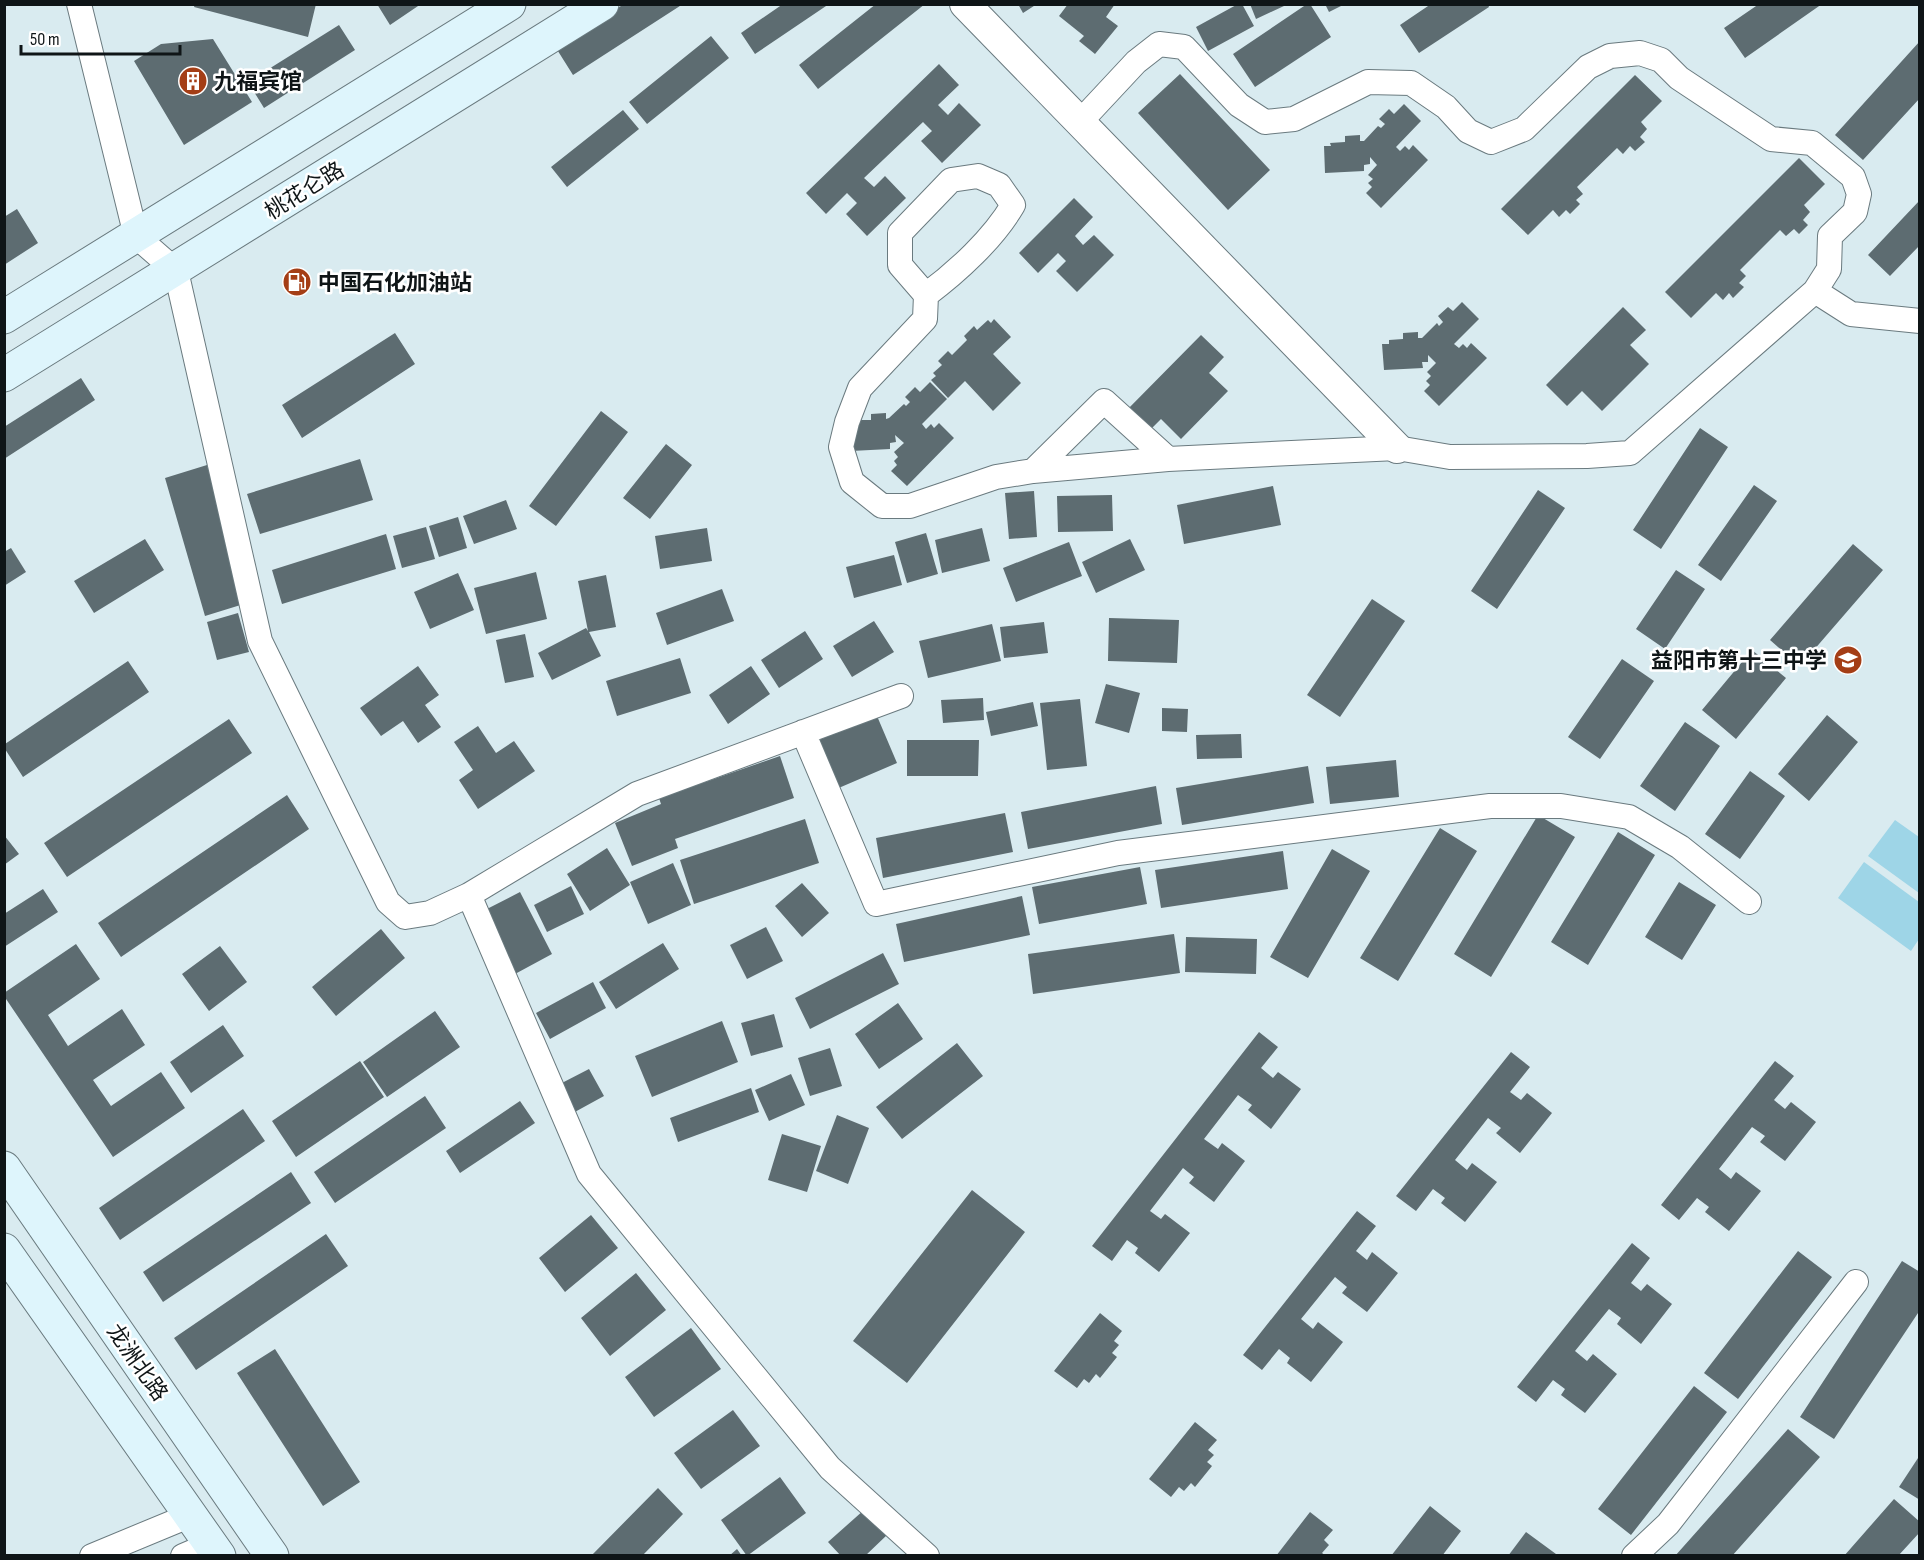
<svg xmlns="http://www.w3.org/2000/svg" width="1924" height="1560" viewBox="0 0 1924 1560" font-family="'Sofia Sans Condensed','Noto Sans SC',sans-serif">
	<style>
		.green { fill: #9ed5e7 }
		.building { fill: #5d6c71 }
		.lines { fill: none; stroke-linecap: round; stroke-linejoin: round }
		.minor-casing { stroke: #6a7a7f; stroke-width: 26 }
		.tertiary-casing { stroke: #6a7a7f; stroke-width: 32 }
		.secondary-casing { stroke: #6a7a7f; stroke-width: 35 }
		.minor { stroke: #fff; stroke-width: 24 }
		.tertiary { stroke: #fff; stroke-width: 30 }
		.secondary { stroke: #def5fc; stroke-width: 33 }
		.labels { text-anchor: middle; stroke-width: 5; stroke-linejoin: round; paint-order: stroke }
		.poi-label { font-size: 22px; font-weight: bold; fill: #0f1517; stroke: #fff; text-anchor: start }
		.street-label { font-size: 22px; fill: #0f1517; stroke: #fff }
	</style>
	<rect width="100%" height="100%" fill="#d9ebf0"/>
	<path class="green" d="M1895,820L1919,837V893L1868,856Z
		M1864,862L1919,902V939L1911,951L1838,898Z"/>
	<path class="building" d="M195,4H316L308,37L194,7Z
		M377,4H421L390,25Z
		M624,4H683L573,75L556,48Z
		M783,4H829L755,54L741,33Z
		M876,4H925L818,89L799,65Z
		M1018,4H1037L1023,13Z
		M1068,4H1115L1106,17L1118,26L1095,54L1079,41L1084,36L1059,16Z
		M1238,4H1242L1254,26L1208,51L1196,27Z
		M1250,4H1283L1284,6L1256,19Z
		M1307,4H1310L1331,37L1255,87L1233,54Z
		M1325,4H1345L1329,12Z
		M1431,4H1488L1489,7L1419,53L1400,25Z
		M1759,4H1822L1745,58L1724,28Z
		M339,25L355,50L264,108L248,82Z
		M711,36L729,58L647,124L629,102Z
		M213,39L252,102L184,145L134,61L161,44Z
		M1920,41V98L1863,160L1835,135Z
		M939,64L959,85L938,105L948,115L959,103L981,125L942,163L921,141L932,131L923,122L864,178L874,187L885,176L906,198L867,236L846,214L857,203L847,193L826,214L806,193Z
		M1180,74L1270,170L1228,210L1138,113Z
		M1635,75L1662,101L1641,122L1647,129L1640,137L1645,142L1635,151L1630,146L1623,154L1617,148L1577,187L1583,194L1576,200L1580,204L1570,214L1566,210L1559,217L1553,210L1528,235L1501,209Z
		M1404,104L1421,121L1396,147L1400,151L1405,146L1409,150L1413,145L1428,160L1381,208L1366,193L1372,187L1368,183L1373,179L1368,175L1377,165L1370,157V164L1364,165V171L1325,173L1324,146H1331L1330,143L1345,142V136L1360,135V141H1364L1378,126L1381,128L1385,124L1379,119L1389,109L1394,114Z
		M623,110L639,129L567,187L551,167Z
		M1799,158L1825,184L1804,205L1810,212L1803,220L1808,225L1799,234L1794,229L1786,236L1780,230L1740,270L1746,276L1739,283L1744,287L1733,298L1729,293L1723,300L1716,293L1691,318L1665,292Z
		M1074,198L1093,217L1075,236L1083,245L1094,235L1114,255L1077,292L1056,271L1066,261L1058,253L1038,273L1019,253Z
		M1920,200V245L1890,276L1868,255Z
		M17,209L38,243L4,265V217Z
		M1462,302L1479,319L1454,344L1459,348L1463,344L1467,348L1471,343L1487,358L1439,406L1424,391L1430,385L1426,381L1431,376L1427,372L1436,363L1428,355V362H1422L1423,368L1384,370L1382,344H1389V340L1403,339V333L1418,332V338H1422L1437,323L1439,326L1443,322L1438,316L1448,307L1453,311Z
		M1623,307L1646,330L1630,345L1649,364L1602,411L1582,391L1567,406L1546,385Z
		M994,319L1011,337L993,354L1021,383L993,411L965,381L948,398L931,380L936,376L933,373L942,365L938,361L948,351L952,355L967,340L964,336L974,326L977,330L988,320L991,323Z
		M395,333L415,364L302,438L282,405Z
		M1201,335L1224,357L1209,373L1228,391L1181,439L1161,419L1146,434L1124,413Z
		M81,378L95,400L4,459V427Z
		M930,382L947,399L922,424L926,429L931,424L934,428L939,423L954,438L907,486L891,471L897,465L894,461L898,457L894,452L904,443L895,435L896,442L890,443V449L851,451L856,420H871V414L886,413V419L889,418L904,404L906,406L910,402L905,397L915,387L920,392Z
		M601,411L628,432L556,526L529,506Z
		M1700,428L1728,447L1661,549L1633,530Z
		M666,444L692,465L650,519L623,498Z
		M360,459L373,500L260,534L247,494Z
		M207,465L247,603L205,616L165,478Z
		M1754,485L1777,501L1721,581L1698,565Z
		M1273,486L1281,525L1184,544L1177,505Z
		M1538,490L1565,508L1497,609L1471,591Z
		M1034,491L1037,537L1009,539L1005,493Z
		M1112,495L1113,531L1058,532L1057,496Z
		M506,500L517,529L474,544L463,516Z
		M458,517L467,548L439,557L429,526Z
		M426,527L435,559L402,568L393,536Z
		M707,528L712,561L660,569L655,536Z
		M982,528L990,561L942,573L935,540Z
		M926,533L938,574L907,583L895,542Z
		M386,534L396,569L282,604L272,570Z
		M145,539L164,570L94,613L74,581Z
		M1130,539L1145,570L1096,593L1082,562Z
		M1069,542L1082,576L1016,602L1003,568Z
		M1853,544L1883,570L1800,666L1770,640Z
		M11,548L26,572L4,586V552Z
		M894,555L902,585L854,598L846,567Z
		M1676,570L1705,589L1665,649L1636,629Z
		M536,572L547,619L486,634L474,588Z
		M458,573L474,610L430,629L414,592Z
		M606,575L616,627L589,632L601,656L552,680L538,653L586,628L588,631L578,581Z
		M722,589L734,621L667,645L656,613Z
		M1372,599L1405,621L1340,717L1307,695Z
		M238,613L249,652L217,660L207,622Z
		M1109,618L1179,620L1177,663L1108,661Z
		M874,621L894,652L852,677L833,646Z
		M1044,622L1048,653L1004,658L1000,627Z
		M992,624L1001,661L928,678L919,641Z
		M805,631L823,659L779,688L761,660Z
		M525,634L534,677L505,683L496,640Z
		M1752,650L1786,678L1736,739L1702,710Z
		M680,658L691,693L617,716L606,681Z
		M1622,659L1654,681L1600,759L1568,737Z
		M128,661L149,692L23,777L5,749V744Z
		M418,666L439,695L425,705L441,727L418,743L403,721L381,736L360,708Z
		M751,666L770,694L728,724L709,695Z
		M1106,684L1140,693L1129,733L1095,723Z
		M983,698L984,720L943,723L941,700Z
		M1080,699L1087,766L1047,770L1040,703Z
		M1033,702L1038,726L991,736L986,712Z
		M1162,708L1188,709L1187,732L1162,731Z
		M1827,715L1858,742L1809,801L1778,774Z
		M877,716L897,763L834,790L814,742Z
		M229,719L252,753L67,877L44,843Z
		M1685,722L1720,746L1675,811L1640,786Z
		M478,726L496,753L514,741L535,771L478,809L459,780L473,770L454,742Z
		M1241,734L1242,758L1197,759L1196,735Z
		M907,740H979L978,776H907Z
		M780,756L794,798L675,839L678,848L632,866L615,823L661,804L659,798Z
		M1396,760L1399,797L1330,804L1326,767Z
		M1308,766L1314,803L1182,825L1176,788Z
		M1750,771L1785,796L1740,859L1705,834Z
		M1156,786L1162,824L1028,849L1021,812Z
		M287,795L309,829L121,957L98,923Z
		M1005,813L1013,852L883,878L876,838Z
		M1538,815L1575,837L1491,977L1454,954Z
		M805,819L819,863L694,904L680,860Z
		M1440,828L1477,851L1398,981L1360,958Z
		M1618,832L1655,855L1588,965L1551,942Z
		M4,835L19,854L4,865Z
		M607,848L630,885L590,911L567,874Z
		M1332,849L1370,871L1308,978L1270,957Z
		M1283,851L1288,889L1161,908L1155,870Z
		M673,863L691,905L648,924L630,882Z
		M1140,867L1147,904L1039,924L1032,887Z
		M1679,882L1716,905L1682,960L1645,937Z
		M802,883L829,913L802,937L775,906Z
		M571,886L584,914L547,932L534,905Z
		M43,889L58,912L4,947V914Z
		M520,892L552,954L515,974L483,911Z
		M1022,896L1030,935L904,962L896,924Z
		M766,927L783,961L747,979L730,945Z
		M381,929L405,958L336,1016L312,987Z
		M1174,934L1180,973L1033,994L1028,954Z
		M1186,937L1257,939L1256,974L1185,972Z
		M663,943L679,969L616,1009L599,982Z
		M76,944L100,979L48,1015L68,1046L122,1009L145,1045L93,1080L111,1106L161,1072L185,1108L113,1157L4,996V993Z
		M220,946L247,982L209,1011L182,974Z
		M883,953L899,984L810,1029L795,998Z
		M593,982L606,1008L550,1039L536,1013Z
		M898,1003L923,1039L879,1069L855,1034Z
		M435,1011L460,1047L387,1097L363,1062Z
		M774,1014L783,1047L751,1056L741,1023Z
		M722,1021L738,1062L652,1097L635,1056Z
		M223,1025L244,1056L191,1093L170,1062Z
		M1259,1032L1278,1047L1261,1068L1273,1078L1278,1072L1301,1089L1271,1129L1248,1110L1252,1105L1238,1095L1204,1139L1218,1149L1222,1143L1245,1161L1214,1202L1189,1183L1194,1177L1183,1168L1150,1211L1161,1219L1165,1214L1190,1233L1159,1272L1135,1253L1138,1248L1127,1240L1112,1261L1092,1246Z
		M957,1043L983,1076L902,1139L876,1107Z
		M830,1048L842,1086L810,1096L798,1058Z
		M1511,1052L1530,1067L1510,1092L1521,1100L1527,1093L1552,1113L1520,1153L1496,1133L1501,1128L1488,1118L1455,1160L1467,1170L1472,1163L1497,1182L1465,1222L1441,1203L1445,1198L1433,1189L1416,1211L1396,1196Z
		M360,1061L384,1097L296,1157L272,1121Z
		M1775,1061L1794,1076L1774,1100L1785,1109L1791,1102L1816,1122L1785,1161L1760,1142L1765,1136L1752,1127L1719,1169L1731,1179L1736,1172L1761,1191L1729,1231L1705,1212L1709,1207L1697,1198L1679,1220L1661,1205Z
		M589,1069L604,1096L573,1113L558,1085Z
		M791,1074L805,1105L769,1121L755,1090Z
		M751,1088L759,1112L678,1142L670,1118Z
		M425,1096L446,1128L335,1203L314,1172Z
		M520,1101L535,1123L460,1173L446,1151Z
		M243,1109L265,1141L120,1240L99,1208Z
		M837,1115L869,1128L848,1184L816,1171Z
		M782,1134L821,1146L807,1192L768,1180Z
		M291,1172L311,1203L163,1302L143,1272Z
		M972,1190L1025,1232L907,1383L853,1341Z
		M1357,1211L1376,1226L1356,1251L1367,1260L1372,1252L1398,1273L1367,1312L1342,1293L1347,1287L1335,1277L1301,1319L1313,1329L1318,1322L1343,1342L1311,1382L1287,1363L1290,1358L1279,1349L1262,1370L1243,1355Z
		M591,1215L618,1248L565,1292L539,1258Z
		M326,1234L348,1266L196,1370L174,1338Z
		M1632,1243L1650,1258L1631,1283L1641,1291L1647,1284L1672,1304L1641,1344L1617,1324L1621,1318L1609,1309L1575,1351L1587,1361L1593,1354L1617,1374L1585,1413L1561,1395L1565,1389L1553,1380L1536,1402L1517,1387Z
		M1798,1251L1832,1277L1738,1399L1704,1373Z
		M1902,1261L1920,1272V1310L1834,1439L1800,1417Z
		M636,1273L666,1310L610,1356L581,1318Z
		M1100,1313L1122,1331L1114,1341L1119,1345L1112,1353L1117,1357L1100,1378L1096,1374L1089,1383L1084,1379L1077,1388L1054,1371Z
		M691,1328L721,1369L654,1417L625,1377Z
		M275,1349L360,1482L323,1506L237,1373Z
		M1694,1386L1727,1412L1631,1535L1598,1509Z
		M733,1410L760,1446L701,1489L674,1453Z
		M1195,1422L1217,1440L1208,1450L1214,1455L1207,1462L1212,1466L1195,1487L1191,1483L1184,1491L1179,1487L1171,1497L1149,1479Z
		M1788,1429L1820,1457L1732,1556H1675Z
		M1920,1455V1500L1899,1487Z
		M780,1477L806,1513L747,1556L721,1520Z
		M658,1488L683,1514L642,1556H591Z
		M1894,1499L1920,1522V1532L1898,1556H1844Z
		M1430,1506L1461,1531L1442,1556H1391Z
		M864,1510L887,1535L865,1556H841L828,1542Z
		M1310,1512L1333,1530L1324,1540L1329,1545L1322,1553L1326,1556H1276Z
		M1526,1532L1556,1554L1555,1556H1508Z
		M737,1549L742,1556H729Z"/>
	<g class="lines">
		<g class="minor-casing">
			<path id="minor" d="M79,4L136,236L176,271L260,641L388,902L405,917L430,913L469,895L589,1174L830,1468L927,1556
				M1815,291L1851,314L1920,321
				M926,295C957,272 993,239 1013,205L999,185L978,176L951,180L900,233V265L926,295L925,319L860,388L847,422L841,447L852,482L882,506H910L996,477L1033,471L1104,401L1168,459L1397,448L1450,457L1587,456L1630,453L1815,291L1829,269L1830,236L1855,212L1859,194L1853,177L1812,143L1771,139L1679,78L1661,60L1640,53L1610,56L1588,67L1524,129L1491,142L1468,131L1446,107L1411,83L1368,82L1294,119L1265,122L1239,105L1184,47L1159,44L1136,62L1080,122
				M1033,471L1168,459
				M803,732L876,904L1118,853L1490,806H1561L1629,817L1680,847L1749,902
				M469,895L637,794L901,696
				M92,1556L191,1515
				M183,1556L211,1544
				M1634,1556L1668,1524L1856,1282"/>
		</g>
		<g class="tertiary-casing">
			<path id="tertiary" d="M965,4L1397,448"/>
		</g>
		<g class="secondary-casing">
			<path id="secondary" d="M4,317L509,4
				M4,375L602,4
				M4,1168L272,1556
				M4,1250L219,1556"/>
		</g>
		<use href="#minor" class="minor"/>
		<use href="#tertiary" class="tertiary"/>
		<use href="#secondary" class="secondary"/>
	</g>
	<defs>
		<g id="building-disc" transform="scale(1.5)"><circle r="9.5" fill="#a43e16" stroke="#fff"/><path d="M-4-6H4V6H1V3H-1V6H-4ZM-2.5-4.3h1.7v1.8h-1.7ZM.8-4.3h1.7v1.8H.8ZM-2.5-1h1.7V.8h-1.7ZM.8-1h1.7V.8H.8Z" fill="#fff"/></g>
		<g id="fuel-disc" transform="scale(1.5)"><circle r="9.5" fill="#a43e16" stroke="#fff"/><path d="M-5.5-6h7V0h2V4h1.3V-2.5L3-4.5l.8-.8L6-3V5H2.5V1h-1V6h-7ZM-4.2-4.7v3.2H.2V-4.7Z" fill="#fff"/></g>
		<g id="school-disc" transform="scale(1.5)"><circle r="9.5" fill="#a43e16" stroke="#fff"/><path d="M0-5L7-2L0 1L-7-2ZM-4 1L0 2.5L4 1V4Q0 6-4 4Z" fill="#fff"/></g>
	</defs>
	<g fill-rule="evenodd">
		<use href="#building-disc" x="193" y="81"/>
		<use href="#fuel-disc" x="297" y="282"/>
		<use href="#school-disc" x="1848" y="660"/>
	</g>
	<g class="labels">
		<g class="poi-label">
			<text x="214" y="89">九福宾馆</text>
			<text x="318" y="290">中国石化加油站</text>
			<text x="1827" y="668" text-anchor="end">益阳市第十三中学</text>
		</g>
		<g class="street-label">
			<text transform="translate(304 190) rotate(-32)" y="8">桃花仑路</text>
			<text transform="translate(138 1362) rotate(55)" y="8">龙洲北路</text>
		</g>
	</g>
	<rect width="1924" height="1560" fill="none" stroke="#0f1517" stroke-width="12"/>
	<path d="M21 45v9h159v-9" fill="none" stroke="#0f1517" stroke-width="3"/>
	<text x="30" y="45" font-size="18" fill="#0f1517" stroke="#ffffff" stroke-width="4.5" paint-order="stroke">50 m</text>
</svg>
